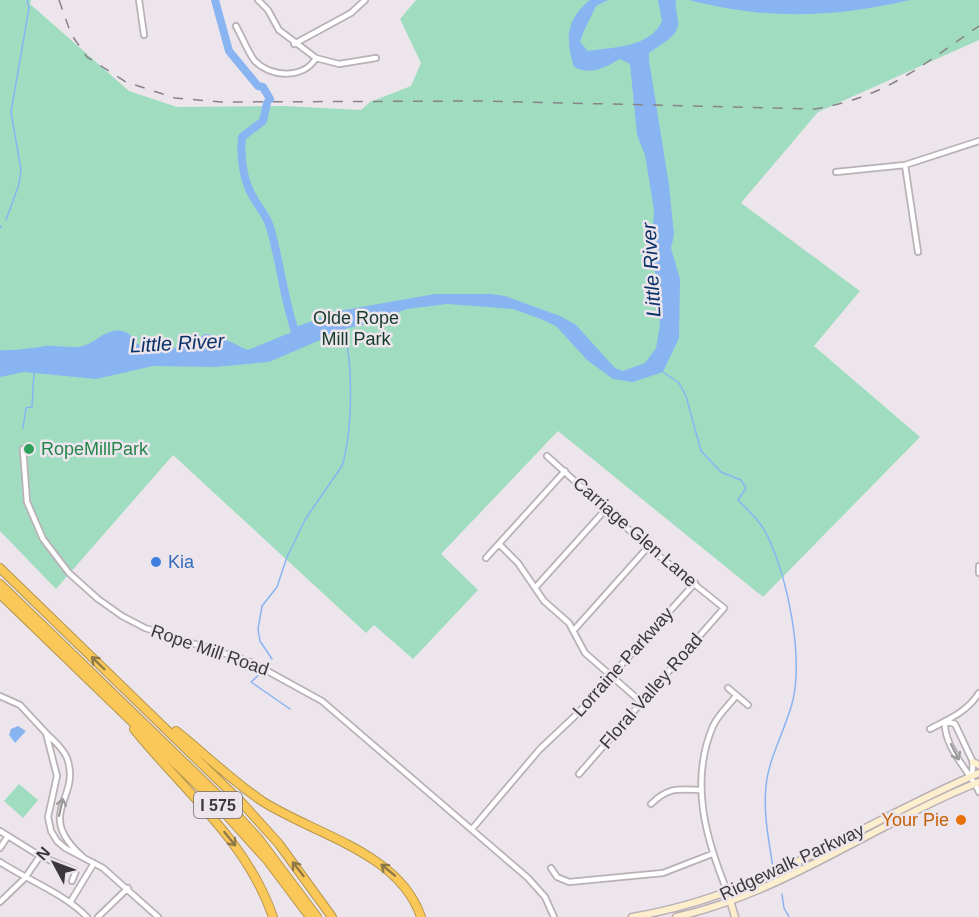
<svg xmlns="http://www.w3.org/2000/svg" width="979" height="917" viewBox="0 0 979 917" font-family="Helvetica,sans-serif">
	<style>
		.green { fill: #a0ddc0 }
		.water { fill: #89b4f2 }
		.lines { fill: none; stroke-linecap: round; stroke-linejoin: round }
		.stream { stroke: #89b4f2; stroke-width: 1.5 }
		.river { stroke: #89b4f2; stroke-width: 8 }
		.street-casing { stroke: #b9b1b8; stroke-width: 8 }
		.secondary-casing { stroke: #b9b1b8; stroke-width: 9 }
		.highway-casing { stroke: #b6964e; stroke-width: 10 }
		.street { stroke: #fff; stroke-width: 4.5 }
		.secondary { stroke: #fdeecd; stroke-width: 6 }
		.highway { stroke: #f9c859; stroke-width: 8 }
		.rail { stroke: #888388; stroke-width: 1.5; stroke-dasharray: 10 10; stroke-linecap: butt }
		.oneway { stroke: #907948 }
		.oneway2 { stroke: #9d9c9d }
		.leisure-dot { fill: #2e9e5b; stroke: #ede5ec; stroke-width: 2 }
		.shop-dot { fill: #3f7fe0; stroke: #ede5ec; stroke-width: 2 }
		.food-dot { fill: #e8710a; stroke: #ede5ec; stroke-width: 2 }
		.labels { text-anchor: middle; stroke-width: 5; stroke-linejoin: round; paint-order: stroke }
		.shield { fill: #ede5ec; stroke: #706c70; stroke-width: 1.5 }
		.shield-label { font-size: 16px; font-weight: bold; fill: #3b383b }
		.park-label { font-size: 18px; fill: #143b2b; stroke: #ede5ec }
		.leisure-label { font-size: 18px; fill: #27864d; stroke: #ede5ec; text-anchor: start }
		.street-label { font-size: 18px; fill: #3b383b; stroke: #ede5ec }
		.shop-label { font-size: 18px; fill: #366cbe; stroke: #ede5ec; text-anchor: start }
		.food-label { font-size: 18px; fill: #c56008; stroke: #ede5ec; text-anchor: end }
		.water-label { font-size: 20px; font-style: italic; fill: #093268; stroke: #ede5ec }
	</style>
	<rect width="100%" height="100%" fill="#ede5ec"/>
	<path class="green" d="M0,0H31L30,4L129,91L177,107L285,106L361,110L370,102L411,86L421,63L400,19L416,0H979V40L818,112L741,203L860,291L814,346L920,437L763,597L558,431L441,554L478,590L413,659L374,625L366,633L173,455L56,589L0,531Z
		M19,784L38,800L23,818L4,801Z"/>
	<path class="water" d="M590,0H608L596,6C591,16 583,32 580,42L588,51C613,47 650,48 662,21L658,0H676C675,8 677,13 678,20C681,36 659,45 649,53V60L669,185L674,235L671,248L680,279L679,338L663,372L633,382L613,379L587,360L556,326L541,319L513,309L447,304L407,309L369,324L348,328L269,362L214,367L153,366L96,379L24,372L0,377V350C17,351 30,348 46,346C58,345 71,349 83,346C97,342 106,328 122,331C132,333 132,340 139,345C155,357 191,346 205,334C220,335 233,344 248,350L292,332L298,326L344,310L435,294H491L505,296L560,316L576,325L615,368L623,371L645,363L656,348L660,325L652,241L654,210L645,155L637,135L630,64L620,59C605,67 592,76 574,67C565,39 566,19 590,0Z
		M689,0H910C833,18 765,20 689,0Z
		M18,726L26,731L15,743L9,735L11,729Z"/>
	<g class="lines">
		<path class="stream" d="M6,220L19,184L21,170L11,112L29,8L27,0
			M0,228L1,226
			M663,372L679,383L686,396L701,451L721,472L741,480L746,488L738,500C749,511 763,524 769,539C788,581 803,654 793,700C786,729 769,756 766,786C763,813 769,841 773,868
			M23,428L26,408L32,407L34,373
			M272,659L260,641L258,629L262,606L277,587L287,557L306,518L342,466C353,430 353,365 344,329
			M262,672L251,682L290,709
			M782,894L784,908L789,917"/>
		<path class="river" d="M215,0L229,51L258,86L263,87L270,99
			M267,103L263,121L242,137C240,156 243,179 252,195C258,207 266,214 270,227C281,264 284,304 298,340"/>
		<g class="street-casing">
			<path id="street" d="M139,0L144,35
				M258,0L268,10L279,30L316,58L339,64L376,58
				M236,26C242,37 247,50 254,60C270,78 304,79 316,58
				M294,44L351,13L365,0
				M905,165L918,252
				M836,172L905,165L979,141
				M23,449L27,502L43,539L69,573L98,599L122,616L145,628L251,662L322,701L528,878L545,897L554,917
				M547,456L648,547L724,608L579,774
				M499,544L518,563L544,601L569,623L585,653L640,701
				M486,558L565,471
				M979,566V573
				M535,588L606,509
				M574,630L648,547
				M728,688L748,705
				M0,696L20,705L46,733
				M930,729C949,719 967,712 979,693
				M972,776L973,762L955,724L945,721C943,747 969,770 979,792
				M651,804C668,787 678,789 700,790
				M472,829L540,749L577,714L695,583
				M0,831L8,836L0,848
				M40,856L76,871L72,881
				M83,857C33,813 82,799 67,758C63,748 53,740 46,733L57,776L48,817L51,831L57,841L65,848L103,868L158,917
				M0,862C29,881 63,893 87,917
				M551,868L557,877L569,882L663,873L712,854
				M728,893C706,840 689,782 713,726C718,715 729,705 736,696
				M71,901L94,863
				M0,902L25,878L40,856L8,836
				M98,917L128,888"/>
		</g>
		<g class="secondary-casing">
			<path id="secondary" d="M973,762L979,765
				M730,900L735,917
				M632,917C762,896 861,823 979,773
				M676,917C786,892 876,823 979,782"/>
		</g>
		<g class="highway-casing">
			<path id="highway" d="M0,568L243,804L279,844L332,917
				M0,584L227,804L258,838L317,917
				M0,594L212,799L268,861L310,917
				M134,729C183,790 247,841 273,917
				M176,731C205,754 231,780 262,801C315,835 399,852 421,917"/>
		</g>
		<use href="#street" class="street"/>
		<use href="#secondary" class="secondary"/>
		<use href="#highway" class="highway"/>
		<path class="rail" d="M59,0L71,34L87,57L126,82L175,98L221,102L484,101L815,109C887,97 922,65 979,26"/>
	</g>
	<defs><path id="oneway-shaft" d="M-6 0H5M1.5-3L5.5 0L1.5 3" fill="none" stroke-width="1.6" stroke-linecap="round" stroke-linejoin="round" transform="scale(1.5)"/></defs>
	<g class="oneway">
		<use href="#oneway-shaft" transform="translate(98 663) rotate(-136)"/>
		<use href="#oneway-shaft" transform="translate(230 839) rotate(51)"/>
		<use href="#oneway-shaft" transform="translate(298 869) rotate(-128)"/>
		<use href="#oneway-shaft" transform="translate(388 870) rotate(-141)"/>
	</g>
	<g class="oneway2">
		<use href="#oneway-shaft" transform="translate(955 752) rotate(63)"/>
		<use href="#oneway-shaft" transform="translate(61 807) rotate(-77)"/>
	</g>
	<circle class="leisure-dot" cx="29" cy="449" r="6"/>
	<circle class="shop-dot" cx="156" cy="562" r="6"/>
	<circle class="food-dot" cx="961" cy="820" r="6"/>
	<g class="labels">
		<rect class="shield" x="194" y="792" width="48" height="26" rx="4.5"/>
		<g class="shield-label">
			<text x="218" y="811">I 575</text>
		</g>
		<g class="park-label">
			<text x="356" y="324">Olde Rope<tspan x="356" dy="21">Mill Park</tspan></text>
		</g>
		<g class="leisure-label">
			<text x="41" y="455">RopeMillPark</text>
		</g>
		<g class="street-label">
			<text transform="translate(635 532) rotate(41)" y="6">Carriage Glen Lane</text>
			<text transform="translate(210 650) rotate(19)" y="6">Rope Mill Road</text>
			<text transform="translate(623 662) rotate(-48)" y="6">Lorraine Parkway</text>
			<text transform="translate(651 691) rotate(-49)" y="6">Floral Valley Road</text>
			<text transform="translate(792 862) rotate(-25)" y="6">Ridgewalk Parkway</text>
		</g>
		<g class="shop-label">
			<text x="168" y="568">Kia</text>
		</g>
		<g class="food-label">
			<text x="949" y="826">Your Pie</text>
		</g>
		<g class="water-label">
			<text transform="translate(651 270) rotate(-93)" y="7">Little River</text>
			<text transform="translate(177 343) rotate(-3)" y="7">Little River</text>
		</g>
	</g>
	<g transform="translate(54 863) rotate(311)" stroke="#ede5ec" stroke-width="4.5" paint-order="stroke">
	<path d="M0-4.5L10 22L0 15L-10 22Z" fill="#3b383b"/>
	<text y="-9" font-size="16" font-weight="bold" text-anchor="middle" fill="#3b383b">N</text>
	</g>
</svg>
